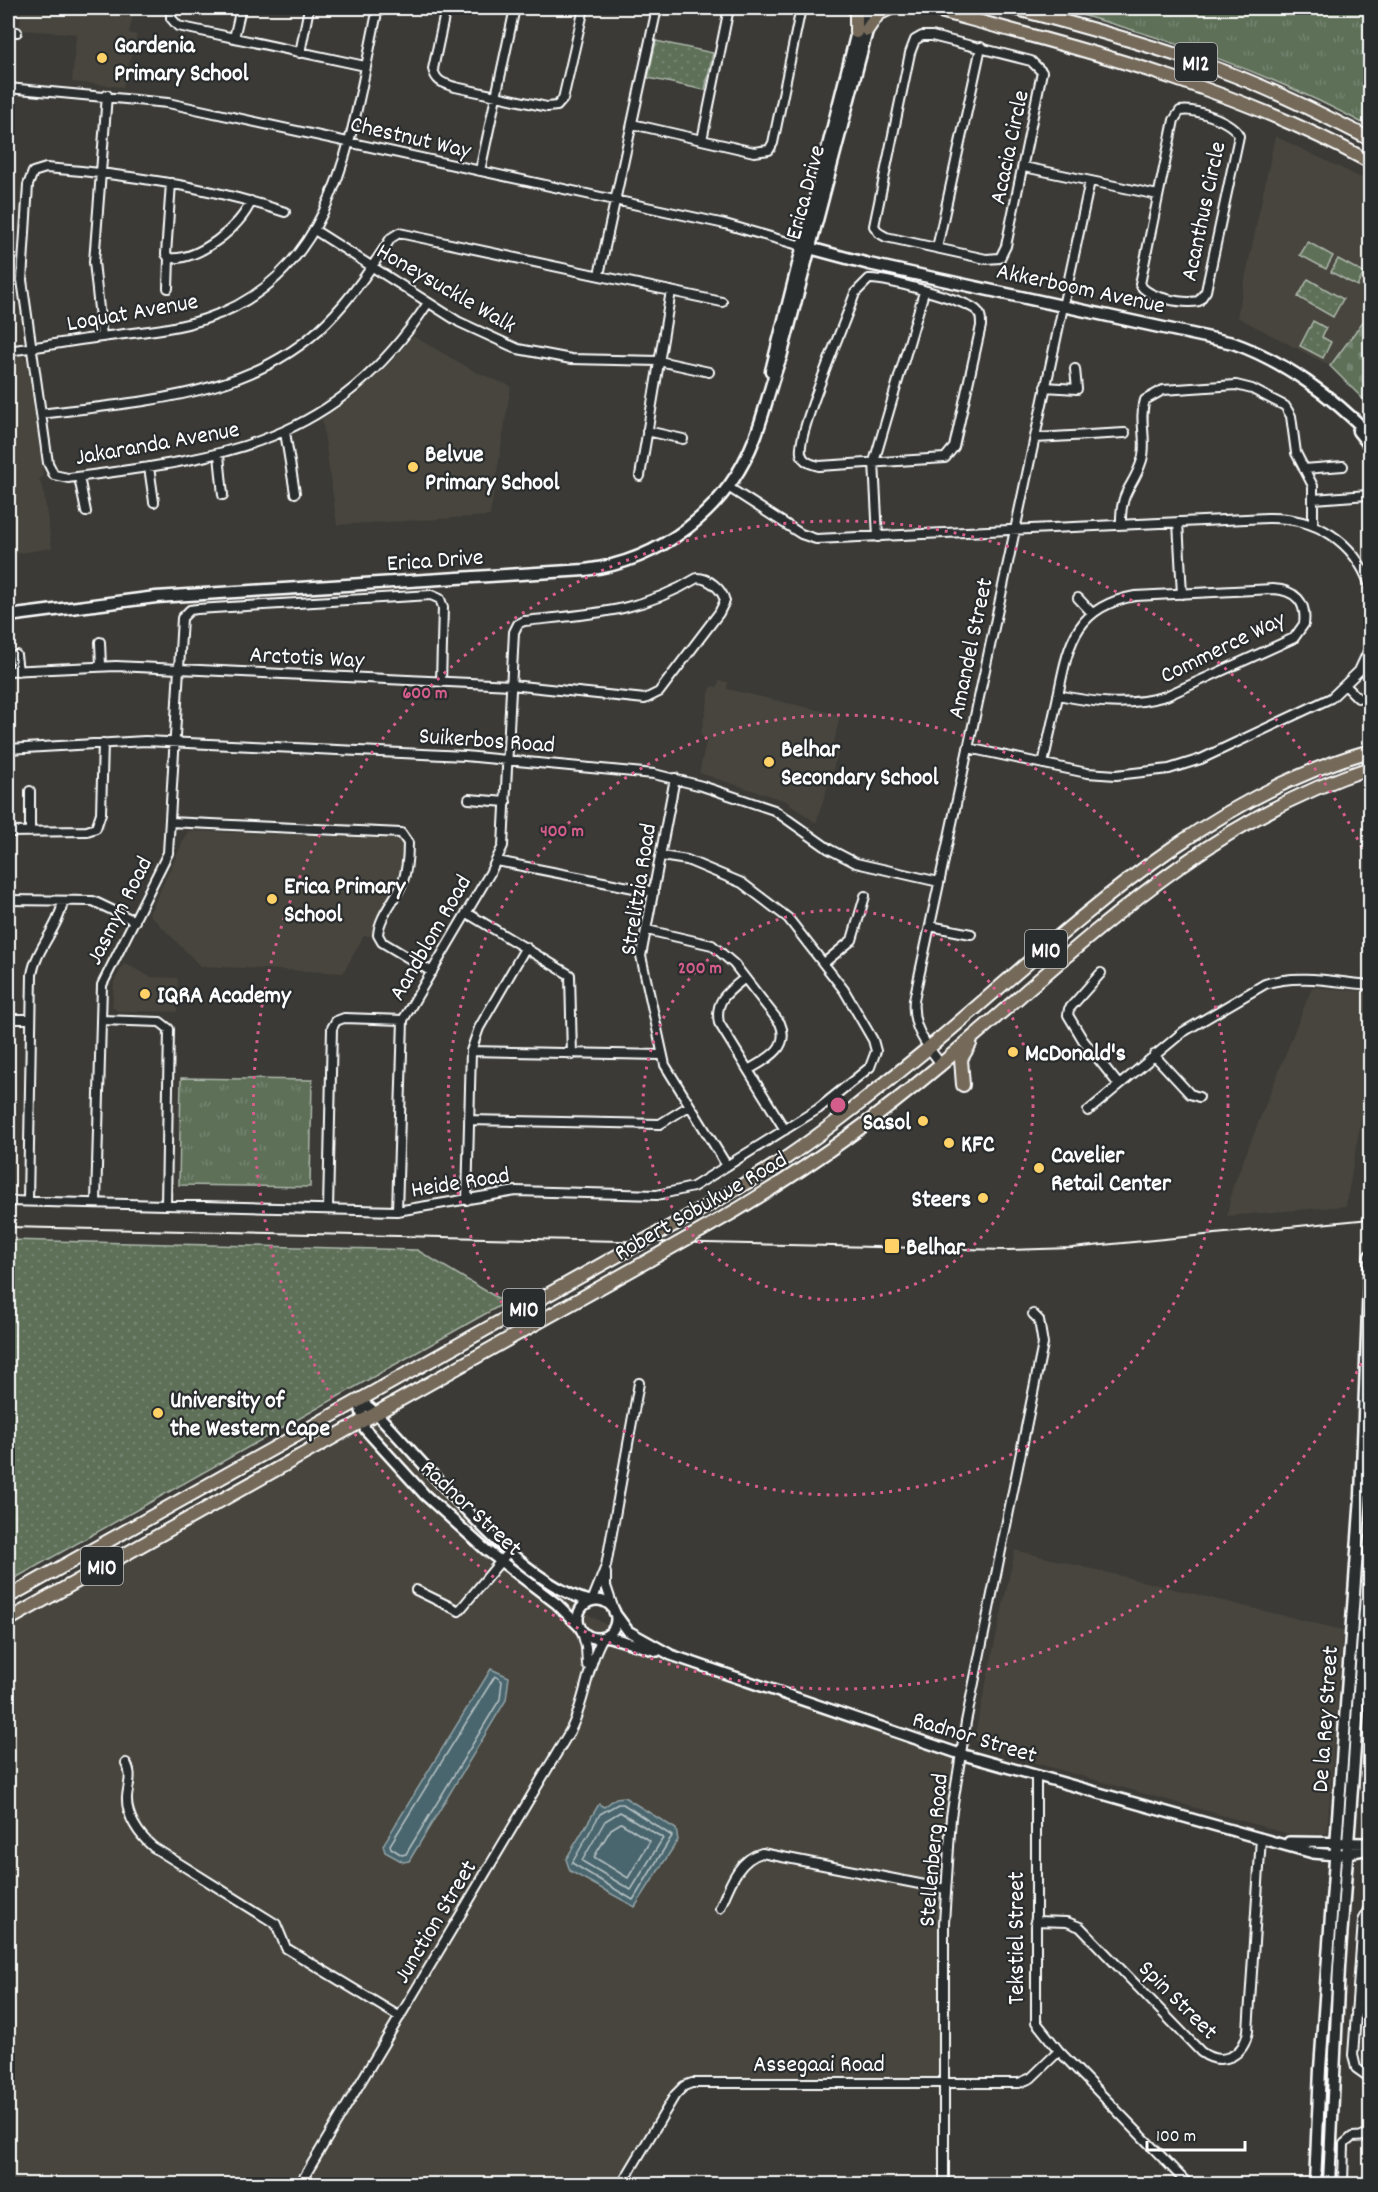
<svg xmlns="http://www.w3.org/2000/svg" width="1378" height="2192" viewBox="0 0 1378 2192" font-family="Dekko,sans-serif">
	<style>
		.built { fill: #47443c }
		.grass { fill: url(#grass-tufts); stroke: #aeb8ac; stroke-width: 1.5 }
		.cemetery { fill: url(#cemetery-stones); stroke: #aeb8ac; stroke-width: 1.5 }
		.park { fill: url(#park-dots); stroke: #aeb8ac; stroke-width: 1.5 }
		.pitch { fill: #5e7059; stroke: #aeb8ac; stroke-width: 1.5 }
		.water { fill: #4a666e; stroke: #92a3a8; stroke-width: 1.5 }
		.lines { fill: none; stroke-linecap: round; stroke-linejoin: round }
		.shore { stroke: #b7c2c5; stroke-width: 1.5 }
		.minor-casing { stroke: #fff; stroke-width: 12 }
		.tertiary-casing { stroke: #fff; stroke-width: 14 }
		.secondary-casing { stroke: #fff; stroke-width: 15 }
		.primary-casing { stroke: #fff; stroke-width: 16 }
		.minor { stroke: #2a2d2e; stroke-width: 8 }
		.tertiary { stroke: #2a2d2e; stroke-width: 9 }
		.secondary { stroke: #2a2d2e; stroke-width: 10 }
		.primary { stroke: #746a5a; stroke-width: 12 }
		.rail { stroke: #fff; stroke-width: 2 }
		.primary-bridge-casing { stroke: #fff; stroke-width: 16; stroke-linecap: butt }
		.primary-bridge { stroke: #746a5a; stroke-width: 12 }
		.ring { fill: none; stroke: #d45d8c; stroke-width: 3; stroke-dasharray: 3 6 }
		.poi-dot { fill: #ffd166; stroke: #2a2d2e; stroke-width: 2 }
		.labels { text-anchor: middle; stroke-width: 4.5; stroke-linejoin: round; paint-order: stroke }
		.shield { fill: #2a2d2e; stroke: #bfc0c0; stroke-width: 1.5 }
		.shield-label { font-size: 22px; font-weight: bold; fill: #fff }
		.poi-label { font-size: 24px; font-weight: bold; fill: #fff; stroke: #2a2d2e; text-anchor: start }
		.street-label { font-size: 24px; fill: #fff; stroke: #2a2d2e }
		.centre { fill: #d45d8c; stroke: #2a2d2e; stroke-width: 3 }
		.ring-label { font-size: 18px; text-anchor: middle; font-weight: bold; fill: #d45d8c; stroke: #2a2d2e; stroke-width: 4.5; stroke-linejoin: round; paint-order: stroke }
	</style>
	<defs>
		<pattern id="grass-tufts" width="24" height="20" patternUnits="userSpaceOnUse" patternTransform="scale(1.5)"><rect width="24" height="20" fill="#5e7059"/><path d="M3 7l-1-3M5 7V3M7 7l1-3M15 17l-1-3M17 17v-4M19 17l1-3" fill="none" stroke="#768572"/></pattern>
		<pattern id="cemetery-stones" width="16" height="16" patternUnits="userSpaceOnUse" patternTransform="scale(1.5)"><rect width="16" height="16" fill="#5e7059"/><path d="M2 7V4a2 2 0 0 1 4 0v3zM10 15v-3a2 2 0 0 1 4 0v3z" fill="#768572"/></pattern>
		<pattern id="park-dots" width="8" height="8" patternUnits="userSpaceOnUse" patternTransform="scale(1.5)"><rect width="8" height="8" fill="#5e7059"/><path d="M2 2h.1M6 6h.1" fill="none" stroke="#768572" stroke-width="1.8" stroke-linecap="round"/></pattern>
	</defs>
	<rect width="100%" height="100%" fill="#3b3a36"/>
	<filter id="ink" filterUnits="userSpaceOnUse"><feTurbulence type="fractalNoise" baseFrequency=".0167" numOctaves="2"/><feDisplacementMap in="SourceGraphic" scale="12" xChannelSelector="R" yChannelSelector="G"/><feConvolveMatrix kernelMatrix="1 2 1 2 8 2 1 2 1" color-interpolation-filters="sRGB"/></filter>
	<g filter="url(#ink)">
		<path class="built" d="M21,8H135L129,33L137,35L123,87L72,82L76,34L20,30Z
			M1275,136L1370,182V312L1330,366L1237,317Z
			M413,336L476,372L511,386L490,516L337,525L322,419L355,396L390,363Z
			M22,356L27,360L43,476L39,480L43,488L52,548L8,555V358Z
			M719,681L728,682L727,689L840,715L833,749L839,751L816,823L786,801L699,773L707,738L700,736L711,686L717,687Z
			M188,831L397,838L402,843L401,871L375,922L374,936H364L343,973L200,966L149,914Z
			M124,963L151,977L178,978L177,1012L117,1011L112,1006L114,982Z
			M1312,987L1370,992V1069L1346,1206L1227,1216L1232,1189Z
			M371,1416L481,1536L514,1564L596,1619L626,1635L960,1753L950,1816L943,2082L683,2086L628,2174L646,2184H8V1620Z
			M1015,1550L1343,1630L1327,1833L1296,1836L981,1748L974,1738Z"/>
		<path class="grass" d="M1056,8H1370V127C1272,73 1164,37 1056,8Z
			M181,1078L312,1080L310,1187L179,1185Z"/>
		<path class="cemetery" d="M1370,312V406L1330,366Z"/>
		<path class="park" d="M656,41L713,53L705,90L648,78Z
			M1308,279L1343,299L1333,317L1298,297Z
			M1313,321L1326,328L1322,337L1331,342L1323,358L1300,346Z
			M8,1240L417,1250L501,1300V1305L12,1580L8,1579Z"/>
		<path class="pitch" d="M1308,242L1333,256L1326,269L1300,255Z
			M1338,259L1364,273L1357,286L1331,272Z"/>
		<path class="water" d="M491,1669L509,1677L506,1700L409,1861L403,1862L385,1852L383,1845Z
			M624,1797L676,1829L678,1840L635,1907L570,1871L566,1859L599,1804L604,1807L616,1798Z"/>
		<g class="lines">
			<path class="shore" d="M495,1676L502,1681L500,1699L406,1854L402,1855L391,1848L390,1845Z
				M618,1804H623L672,1836L633,1900L572,1863L600,1814Z
				M620,1812L663,1838L631,1890L582,1861L605,1821Z
				M621,1823L650,1841L628,1878L594,1857L611,1829Z"/>
			<g class="minor-casing">
				<path id="minor" d="M171,8V18L178,26L365,66
					M446,8L433,69C436,82 443,83 455,87L547,107L557,106L563,99L584,8
					M8,31L17,32
					M922,36H932L1031,61L1042,72L1006,246L1000,258L986,259L886,237L879,233L874,226L910,53L915,40Z
					M234,38L241,8
					M300,53L309,8
					M8,88L168,103L725,224L802,246
					M1180,111C1195,108 1233,121 1239,136L1206,291L1199,301C1184,304 1147,298 1140,284L1174,120Z
					M632,124L754,152L769,150L773,143L801,8
					M702,140L729,8
					M1024,167L1158,195
					M480,171L515,8
					M285,212C207,186 127,174 46,168L33,172L28,185L22,280L48,463L54,475L68,478C225,458 334,445 428,303
					M316,231L459,322L518,349L571,359L659,361L709,372
					M937,248L981,47
					M169,258C198,261 241,227 251,201
					M599,275L657,8
					M869,279C886,278 960,299 975,309C981,313 981,319 981,326L954,447L945,458L819,466C811,464 803,462 801,453C797,432 846,320 855,293Z
					M168,288L169,258L166,254L171,183
					M102,337L94,262L107,95
					M8,351C39,347 70,341 102,337C136,332 172,330 205,319C340,275 352,127 378,8
					M1045,387L1077,389L1075,369
					M41,414C140,401 252,398 327,322C352,297 372,267 391,238L399,233L722,302
					M647,431L683,439
					M285,432L295,493
					M1035,438L1125,433
					M219,455L223,495
					M149,467L154,502
					M1304,469L1343,466
					M640,476L671,291
					M79,477L86,512
					M728,487L801,534L816,539L1267,518C1315,517 1354,540 1370,586
					M1314,499L1368,495
					M1178,522L1182,594
					M1121,525C1120,489 1133,489 1142,460C1148,441 1138,420 1145,400L1163,390L1236,385L1252,389L1285,406L1291,416L1296,453L1313,486V525
					M878,537L874,462L924,292
					M1078,598L1092,613
					M100,642L101,666
					M16,655L18,671
					M8,671L116,666L511,685L645,699L659,692L719,613L725,601C722,589 709,578 697,578C640,613 589,614 524,621L518,624L514,632L503,846L490,873L403,1020L397,1211
					M1346,686L1358,698
					M968,748L1087,773L1116,775L1169,769L1201,759L1331,698L1359,671L1370,647
					M8,749L145,741L465,756L654,774L702,786L774,810L829,849L856,863L939,882
					M1043,764C1048,740 1054,716 1059,691C1069,640 1078,606 1135,596L1273,589C1295,590 1307,602 1304,624L1294,638L1166,696C1128,707 1096,703 1058,695
					M675,778L641,956L665,1065L727,1166
					M30,791V832
					M469,799L506,802
					M170,822L401,833L408,843C408,856 407,872 402,884C394,901 379,917 378,935L382,942L432,972
					M8,832L87,831L96,828L101,813L103,743
					M497,861L654,892
					M8,900L93,901L135,921
					M467,913L570,975L572,1055
					M930,926L971,934
					M647,930L712,945L734,964L780,1023C791,1048 767,1059 748,1070
					M824,963L852,940L865,896
					M1101,973L1069,1009L1068,1015L1083,1040L1119,1085
					M745,978C729,991 714,1000 719,1023L785,1130
					M8,1019H31
					M101,1020L160,1022L169,1029L166,1205
					M471,1051L662,1055
					M1154,1055L1190,1094L1199,1097
					M941,1064C926,1045 911,1026 914,1000L1090,181
					M1088,1111L1183,1032L1265,984C1298,973 1336,982 1370,985
					M469,1120L660,1124L689,1106
					M467,1200L471,1051L479,1028L526,947
					M8,1201L397,1211L516,1191L657,1195L693,1187L818,1109L870,1067L876,1051L873,1040L844,990L788,918L742,883L687,860L661,856
					M28,1201L32,975C36,948 59,928 63,901
					M96,1203L102,985L168,853L182,618L190,610L197,609L431,595L440,599L443,607L441,682
					M328,1209L332,1028L336,1021L344,1018L403,1020
					M606,1573V1586L614,1610
					M416,1590L459,1611L510,1550
					M592,1601L606,1566L639,1383
					M581,1628L586,1647L587,1665
					M126,1763C133,1775 128,1785 127,1797C126,1816 139,1835 153,1847L276,1924L286,1948L400,2017
					M1036,1775V2022L1059,2051L1188,2184
					M1370,1905L1363,1921L1353,2055L1356,2068L1370,2078
					M720,1908C729,1887 738,1859 762,1853L945,1889
					M1035,1921L1067,1922L1080,1927L1201,2052C1222,2067 1244,2056 1248,2031L1261,1838
					M1356,2011L1370,2010
					M300,2184L570,1731C586,1701 586,1667 603,1637
					M622,2184L675,2095L684,2086L692,2083H1019L1031,2078L1059,2051
					M944,2184V1923L951,1817L966,1722L1043,1344L1039,1320L1033,1314
					M1343,2184L1344,2144L1352,2137L1370,2136"/>
			</g>
			<g class="tertiary-casing">
				<path id="tertiary" d="M360,1400L376,1413C428,1466 519,1584 590,1601
					M359,1401L365,1429L425,1495L486,1550L557,1604L580,1627
					M578 1619a19 19 0 1 1 38 0a19 19 0 1 1-38 0Z
					M614,1612L628,1631L671,1655L960,1754L1313,1853L1336,1855L1370,1849
					M606,1636L657,1651
					M1289,1842L1370,1843"/>
			</g>
			<g class="secondary-casing">
				<path id="secondary" d="M802,246L869,264L1233,343C1284,361 1333,397 1370,435
					M771,371L863,8
					M1358,431L1370,446
					M8,616L156,597L585,570C660,561 726,511 754,440C765,413 770,384 781,357L873,8
					M1315,2184L1320,2069L1361,1496L1370,1256
					M1329,2184L1339,1967L1370,1541"/>
			</g>
			<g class="primary-casing">
				<path id="primary" d="M929,8C1080,49 1232,86 1370,162
					M1013,8C1083,26 1152,45 1220,70C1272,89 1321,114 1370,139
					M867,30L878,14L891,8
					M856,32V8
					M963,1085L961,1059L970,1044
					M675,1224C710,1204 746,1184 780,1162C832,1127 882,1086 931,1046C1065,934 1197,799 1370,751
					M702,1230C788,1182 865,1128 940,1065C1074,953 1200,822 1370,768
					M8,1597L624,1252
					M8,1620L649,1260"/>
			</g>
			<use href="#minor" class="minor"/>
			<use href="#tertiary" class="tertiary"/>
			<use href="#secondary" class="secondary"/>
			<use href="#primary" class="primary"/>
			<path class="rail" d="M8,1227L1007,1250L1072,1248L1370,1219"/>
			<g class="primary-bridge-casing">
				<path id="primary-bridge" d="M624,1252L675,1224
					M649,1260L702,1230"/>
			</g>
			<use href="#primary-bridge" class="primary-bridge"/>
		</g>
	</g>
	<g class="ring">
		<circle cx="838" cy="1105" r="195"/>
		<circle cx="838" cy="1105" r="390"/>
		<path d="M1369 1347A584 584 0 1 1 1369 863"/>
	</g>
	<g class="poi-dot">
		<circle cx="102" cy="58" r="6"/>
		<circle cx="413" cy="467" r="6"/>
		<circle cx="769" cy="762" r="6"/>
		<circle cx="272" cy="899" r="6"/>
		<circle cx="145" cy="994" r="6"/>
		<circle cx="1013" cy="1052" r="6"/>
		<circle cx="923" cy="1121" r="6"/>
		<circle cx="949" cy="1143" r="6"/>
		<circle cx="1039" cy="1168" r="6"/>
		<circle cx="983" cy="1198" r="6"/>
		<rect x="884" y="1238" width="16" height="16" rx="3"/>
		<circle cx="158" cy="1413" r="6"/>
	</g>
	<g class="labels">
		<g class="shield">
			<rect x="1175" y="43" width="42" height="38" rx="4.5"/>
			<rect x="1025" y="930" width="42" height="38" rx="4.5"/>
			<rect x="503" y="1289" width="42" height="38" rx="4.5"/>
			<rect x="81" y="1547" width="42" height="38" rx="4.5"/>
		</g>
		<g class="shield-label">
			<text x="1196" y="70">M12</text>
			<text x="1046" y="957">M10</text>
			<text x="524" y="1316">M10</text>
			<text x="102" y="1574">M10</text>
		</g>
		<g class="poi-label">
			<text x="114" y="52">Gardenia<tspan x="114" dy="28">Primary School</tspan></text>
			<text x="425" y="461">Belvue<tspan x="425" dy="28">Primary School</tspan></text>
			<text x="781" y="756">Belhar<tspan x="781" dy="28">Secondary School</tspan></text>
			<text x="284" y="893">Erica Primary<tspan x="284" dy="28">School</tspan></text>
			<text x="157" y="1002">IQRA Academy</text>
			<text x="1025" y="1060">McDonald's</text>
			<text x="911" y="1129" text-anchor="end">Sasol</text>
			<text x="961" y="1151">KFC</text>
			<text x="1051" y="1162">Cavelier<tspan x="1051" dy="28">Retail Center</tspan></text>
			<text x="971" y="1206" text-anchor="end">Steers</text>
			<text x="906" y="1254">Belhar</text>
			<text x="170" y="1407">University of<tspan x="170" dy="28">the Western Cape</tspan></text>
		</g>
		<g class="street-label">
			<text transform="translate(411 136) rotate(13)" y="8">Chestnut Way</text>
			<text transform="translate(1008 147) rotate(-78)" y="8">Acacia Circle</text>
			<text transform="translate(804 192) rotate(-75)" y="8">Erica Drive</text>
			<text transform="translate(1202 211) rotate(-78)" y="8">Acanthus Circle</text>
			<text transform="translate(447 287) rotate(30)" y="8">Honeysuckle Walk</text>
			<text transform="translate(1081 287) rotate(12)" y="8">Akkerboom Avenue</text>
			<text transform="translate(132 311) rotate(-10)" y="8">Loquat Avenue</text>
			<text transform="translate(157 442) rotate(-10)" y="8">Jakaranda Avenue</text>
			<text transform="translate(435 559) rotate(-4)" y="8">Erica Drive</text>
			<text transform="translate(1222 646) rotate(-26)" y="8">Commerce Way</text>
			<text transform="translate(969 648) rotate(-78)" y="8">Amandel Street</text>
			<text transform="translate(307 656) rotate(3)" y="8">Arctotis Way</text>
			<text transform="translate(487 739) rotate(4)" y="8">Suikerbos Road</text>
			<text transform="translate(637 889) rotate(-81)" y="8">Strelitzia Road</text>
			<text transform="translate(118 910) rotate(-63)" y="8">Jasmyn Road</text>
			<text transform="translate(429 937) rotate(-60)" y="8">Aandblom Road</text>
			<text transform="translate(460 1181) rotate(-9)" y="8">Heide Road</text>
			<text transform="translate(700 1205) rotate(-30)" y="8">Robert Sobukwe Road</text>
			<text transform="translate(472 1507) rotate(43)" y="8">Radnor Street</text>
			<text transform="translate(1324 1719) rotate(-86)" y="8">De la Rey Street</text>
			<text transform="translate(975 1736) rotate(17)" y="8">Radnor Street</text>
			<text transform="translate(932 1850) rotate(-85)" y="8">Stellenberg Road</text>
			<text transform="translate(434 1921) rotate(-59)" y="8">Junction Street</text>
			<text transform="translate(1015 1938) rotate(-90)" y="8">Tekstiel Street</text>
			<text transform="translate(1179 1999) rotate(45)" y="8">Spin Street</text>
			<text x="819" y="2071">Assegaai Road</text>
		</g>
	</g>
	<circle cx="838" cy="1105" r="9" class="centre"/>
	<g class="ring-label">
		<text x="425" y="698">600 m</text>
		<text x="562" y="836">400 m</text>
		<text x="700" y="973">200 m</text>
	</g>
	<rect width="1378" height="2192" fill="none" stroke="#2a2d2e" stroke-width="30"/>
	<rect x="15" y="15" width="1348" height="2162" fill="none" stroke="#fff" stroke-width="2" filter="url(#ink)"/>
	<path d="M1147 2141v9h98v-9" fill="none" stroke="#ffffff" stroke-width="3"/>
	<text x="1156" y="2141" font-size="18" fill="#ffffff" stroke="#2a2d2e" stroke-width="4.5" paint-order="stroke">100 m</text>
</svg>
